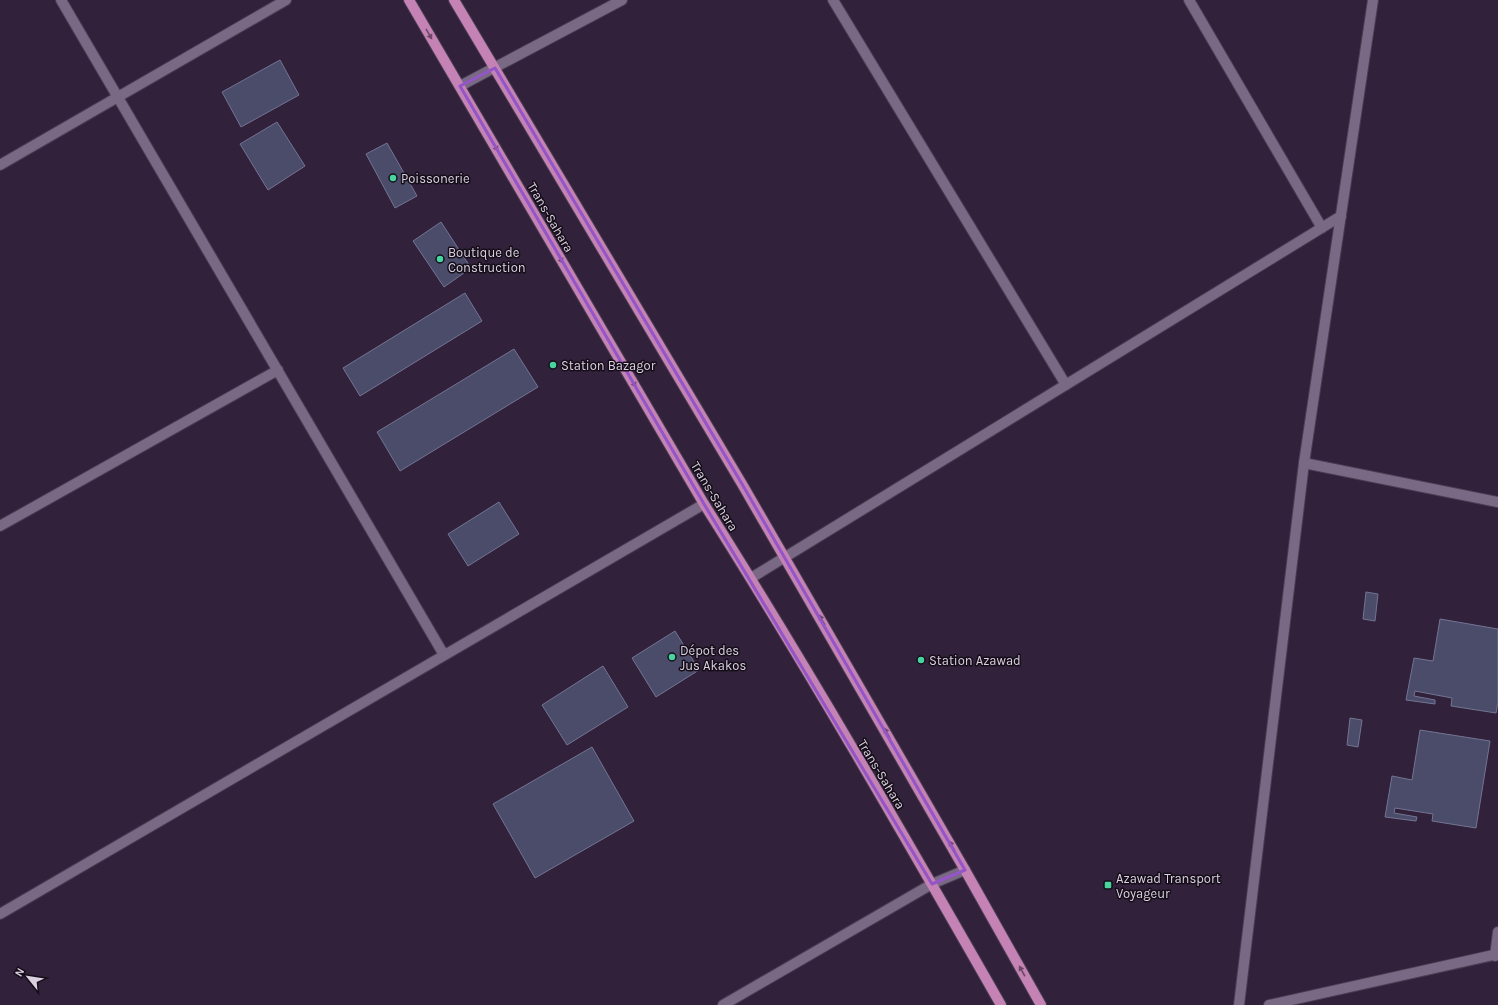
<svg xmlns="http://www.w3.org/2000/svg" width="1498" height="1005" viewBox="0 0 1498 1005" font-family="Karla,sans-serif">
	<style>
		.building { fill: #4b4c69; stroke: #737494 }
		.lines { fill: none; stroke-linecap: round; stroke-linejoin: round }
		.minor-casing { stroke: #4a3d53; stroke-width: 12 }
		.tertiary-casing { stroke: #4a3d53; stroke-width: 12 }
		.primary-casing { stroke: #4a3d53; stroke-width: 12 }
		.minor { stroke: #7a6985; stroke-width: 10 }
		.tertiary { stroke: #7a6985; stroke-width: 10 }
		.primary { stroke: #c483b4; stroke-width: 10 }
		.oneway { fill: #6c4866 }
		.marked { fill: none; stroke: #9355c7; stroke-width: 3; stroke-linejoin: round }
		.poi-dot { fill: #47d49e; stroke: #150e19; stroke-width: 1.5 }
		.labels { text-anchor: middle; stroke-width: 3; stroke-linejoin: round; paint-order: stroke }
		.poi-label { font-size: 13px; fill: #dad0e0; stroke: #150e19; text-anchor: start }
		.street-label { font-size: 13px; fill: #dad0e0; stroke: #150e19 }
	</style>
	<rect width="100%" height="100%" fill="#31213a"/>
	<path class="building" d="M280,60L299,95L241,127L222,92Z
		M277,122L305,166L268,190L240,144Z
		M387,143L417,196L395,208L366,154Z
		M441,222L471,268L444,287L413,241Z
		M465,293L482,321L360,396L343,368Z
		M514,349L538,387L400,471L377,432Z
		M499,502L519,534L468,566L448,534Z
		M1366,592L1378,594L1375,621L1363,619Z
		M1440,619L1498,629V702L1496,713L1451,706L1452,698L1415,691L1414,696L1435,700V704L1406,700L1414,658L1433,661Z
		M675,631L699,670L656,697L632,658Z
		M603,666L628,707L567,745L542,705Z
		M1350,718L1362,720L1358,747L1347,745Z
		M1420,730L1490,741L1476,828L1432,821L1433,814L1395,808L1394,813L1417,817L1416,821L1385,817L1392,776L1412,780Z
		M592,747L634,821L535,878L493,804Z"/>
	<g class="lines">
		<g class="minor-casing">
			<path id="minor" d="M61,0L444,655
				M833,0L1066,385
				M1189,0L1322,228
				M460,86L622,0
				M0,165L286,0
				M1304,463L1498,502
				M0,526L278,370
				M751,578L1341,216
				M0,914L704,504
				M1495,956L1498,932
				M1269,1005L1498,954"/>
		</g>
		<g class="tertiary-casing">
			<path id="tertiary" d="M723,1005L932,884L965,870
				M1239,1005L1304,463L1373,0"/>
		</g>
		<g class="primary-casing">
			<path id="primary" d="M409,0L704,504C808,668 905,837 1001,1005
				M454,0L742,484L965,870L1041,1005"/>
		</g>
		<use href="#minor" class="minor"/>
		<use href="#tertiary" class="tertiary"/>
		<use href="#primary" class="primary"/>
	</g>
	<defs><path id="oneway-solid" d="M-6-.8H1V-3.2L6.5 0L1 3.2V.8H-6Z"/></defs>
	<g class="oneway">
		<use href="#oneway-solid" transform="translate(429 34) rotate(60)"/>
		<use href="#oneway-solid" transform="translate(495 146) rotate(60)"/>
		<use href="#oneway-solid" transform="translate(560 258) rotate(60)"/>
		<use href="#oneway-solid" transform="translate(633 382) rotate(60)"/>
		<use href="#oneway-solid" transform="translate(822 620) rotate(-120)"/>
		<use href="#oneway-solid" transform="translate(887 733) rotate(-120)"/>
		<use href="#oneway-solid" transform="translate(952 846) rotate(-120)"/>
		<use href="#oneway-solid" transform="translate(1022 971) rotate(-119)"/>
	</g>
	<path class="marked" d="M495,68L742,484L965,870L932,884L704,504L460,86Z"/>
	<g class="poi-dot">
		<circle cx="393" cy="178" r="4"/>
		<circle cx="440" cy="259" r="4"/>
		<circle cx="553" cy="365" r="4"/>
		<circle cx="672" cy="657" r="4"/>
		<circle cx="921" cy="660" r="4"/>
		<rect x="1104" y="881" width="8" height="8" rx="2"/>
	</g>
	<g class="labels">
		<g class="poi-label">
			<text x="401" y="183">Poissonerie</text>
			<text x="448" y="257">Boutique de<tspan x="448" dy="15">Construction</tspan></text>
			<text x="561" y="370">Station Bazagor</text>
			<text x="680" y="655">Dépot des<tspan x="680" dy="15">Jus Akakos</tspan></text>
			<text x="929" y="665">Station Azawad</text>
			<text x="1116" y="883">Azawad Transport<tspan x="1116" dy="15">Voyageur</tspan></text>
		</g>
		<g class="street-label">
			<text transform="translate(551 217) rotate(60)" y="5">Trans-Sahara</text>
			<text transform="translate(715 496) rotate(59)" y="5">Trans-Sahara</text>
			<text transform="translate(882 774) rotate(59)" y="5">Trans-Sahara</text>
		</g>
	</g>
	<g transform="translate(28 977) rotate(300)" stroke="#150e19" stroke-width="3" paint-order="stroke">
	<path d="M0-3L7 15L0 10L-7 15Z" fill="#dad0e0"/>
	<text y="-6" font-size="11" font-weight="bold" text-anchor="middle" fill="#dad0e0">N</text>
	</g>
</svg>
